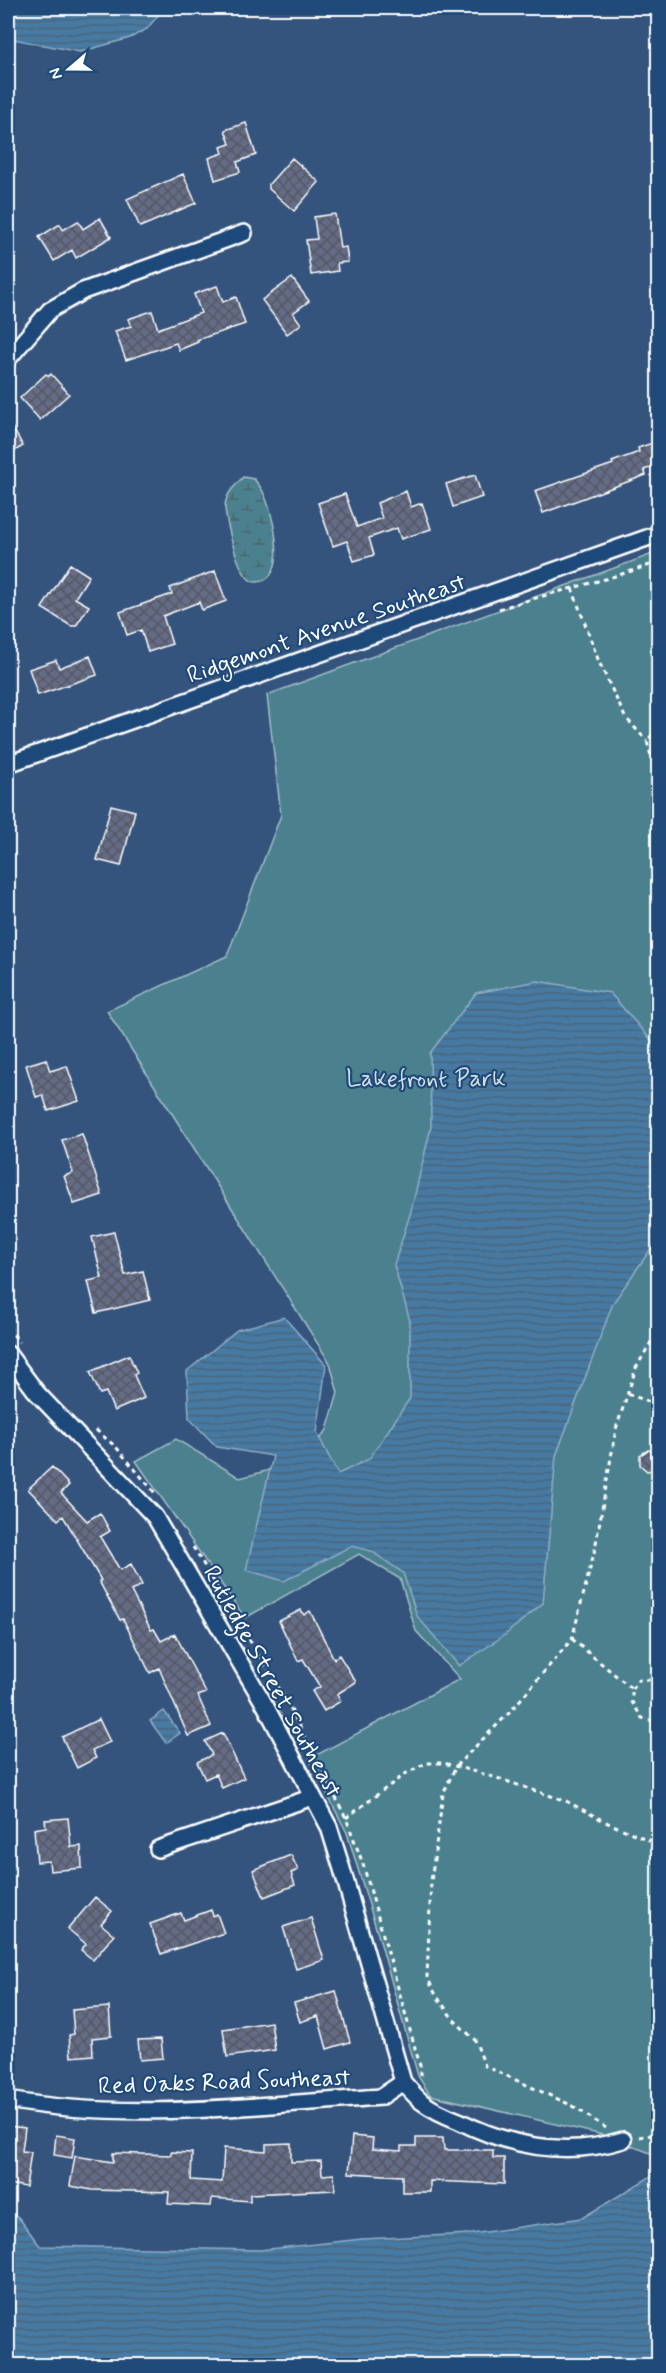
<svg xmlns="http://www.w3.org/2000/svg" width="666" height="2373" viewBox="0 0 666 2373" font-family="Mynerve,sans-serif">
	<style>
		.green { fill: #4b808e; stroke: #a5c0c6; stroke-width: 1.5 }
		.wetland { fill: url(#wetland-marsh); stroke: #a5c0c6; stroke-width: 1.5 }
		.water { fill: url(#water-rules); stroke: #90afc8; stroke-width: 1.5 }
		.building { fill: url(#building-cross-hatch); stroke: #fff; stroke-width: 1.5 }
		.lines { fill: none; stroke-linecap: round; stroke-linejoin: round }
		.minor-casing { stroke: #fff; stroke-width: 20 }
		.path { stroke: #fff; stroke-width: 3; stroke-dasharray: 4.5 4.5; stroke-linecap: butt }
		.minor { stroke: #1f4a7a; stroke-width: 15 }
		.labels { text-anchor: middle; stroke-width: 4.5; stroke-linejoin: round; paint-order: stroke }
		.street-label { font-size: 24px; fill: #fff; stroke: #1f4a7a }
		.park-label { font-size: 24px; fill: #d2dfe3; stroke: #1f4a7a }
	</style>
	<defs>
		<pattern id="wetland-marsh" width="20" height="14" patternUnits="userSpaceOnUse" patternTransform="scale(1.5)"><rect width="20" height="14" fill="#4b808e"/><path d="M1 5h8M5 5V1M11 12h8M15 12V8" fill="none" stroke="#4c666d"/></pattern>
		<pattern id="water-rules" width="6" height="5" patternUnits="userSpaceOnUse" patternTransform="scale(1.5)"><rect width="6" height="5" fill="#467aa3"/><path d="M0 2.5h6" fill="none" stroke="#496378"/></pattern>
		<pattern id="building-cross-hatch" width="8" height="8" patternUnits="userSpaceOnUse" patternTransform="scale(1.5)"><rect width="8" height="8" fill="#646c87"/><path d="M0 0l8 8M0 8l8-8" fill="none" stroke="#545761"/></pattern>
	</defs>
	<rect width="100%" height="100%" fill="#34547e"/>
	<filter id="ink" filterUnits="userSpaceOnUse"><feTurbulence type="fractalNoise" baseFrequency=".0167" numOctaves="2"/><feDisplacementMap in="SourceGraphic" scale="12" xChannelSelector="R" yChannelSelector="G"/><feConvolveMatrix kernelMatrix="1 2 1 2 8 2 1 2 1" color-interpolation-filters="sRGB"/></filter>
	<g filter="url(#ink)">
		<path class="green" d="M658,552V2156L603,2135L430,2095L418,2076L380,1941L347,1833L309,1759L460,1679L416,1631L400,1579L359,1554L245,1618L136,1461L176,1439L240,1478L266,1471L310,1452L327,1430L338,1393L330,1363L107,1011L227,956L281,815L267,695Z"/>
		<path class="wetland" d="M243,477L254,479C257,483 262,488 264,494C272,511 292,582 255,582C239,582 226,521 225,508C225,494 234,487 243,477Z"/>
		<path class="water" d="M8,8H164L147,29L130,38L80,52L8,38Z
			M537,981L610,993L658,1048V1239L613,1303L556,1456L543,1603L506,1634L459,1666L417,1616L403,1573L371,1551L351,1546L284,1581L246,1570L273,1456L217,1447L189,1418L187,1371L237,1330L284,1317L326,1365L317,1433L338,1474L369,1459L410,1398V1321L394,1265L411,1211L431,1127L430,1053L476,993Z
			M164,1711L180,1733L166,1743L150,1721Z
			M658,2172V2365H8V2214L19,2218L40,2246L260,2250L362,2239L472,2234L582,2218Z"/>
		<path class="building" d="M246,123L256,155L237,162L240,172L215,180L209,158L223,153L221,147L230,144L225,130Z
			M292,158L319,182L294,211L269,189V184Z
			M183,174L196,203L140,227L127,199Z
			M335,214L340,248L346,247L348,262L337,263L338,271L311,275L306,240L317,239L314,217Z
			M100,218L111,237L76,258L72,250L54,261L39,237L60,224L63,230L78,221L83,229Z
			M292,278L309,301L293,313L301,324L287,334L262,300Z
			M217,286L223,302L236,297L245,324L197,340L198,342L179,350L176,343L126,360L115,331L131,326L128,319L152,311L158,329L201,313L194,294Z
			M46,374L49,376L51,374L69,394L40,420L20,398Z
			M8,420L23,446L8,455Z
			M658,441V465L644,470L646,475L543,513L535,491L613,464L612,462L639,452L638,448Z
			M475,475L482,497L453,507L446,484Z
			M406,491L411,507L422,503L431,529L401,539L397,528L369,538L374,555L354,561L347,541L333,546L318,503L345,494L357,527L382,518L377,503Z
			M70,564L89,576L75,598L89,606L76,626H71L42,608Z
			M215,571L226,601L202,610L199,602L163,616L172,644L148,652L141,630L127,635L120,612L172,594L170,588Z
			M90,656L97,675L38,695L29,669L56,660L59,668Z
			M111,805L135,811L121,866L97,860Z
			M46,1059L50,1071L67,1066L79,1101L48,1111L43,1095L36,1097L26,1065Z
			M82,1134L102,1195L74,1204L64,1176L73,1173L62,1140Z
			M114,1232L125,1275L143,1271L150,1300L96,1313L88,1281L102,1278L92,1237Z
			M129,1355L137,1373L134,1375L144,1398L114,1411L106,1392L100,1394L90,1372Z
			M648,1450L658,1453V1469L647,1471L640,1465V1455Z
			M52,1467L69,1485L61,1493L87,1521L100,1513L110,1531L100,1537L120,1570L131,1564L142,1585L131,1591L151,1630L154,1629L161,1641L175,1634L206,1693L198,1696L211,1726L188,1736L159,1668L150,1673L123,1619L120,1620L99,1581L101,1580L63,1516L58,1520L28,1489Z
			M301,1610L304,1615L310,1611L334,1659L339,1655L356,1682L337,1694L341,1701L324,1711L312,1691L320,1687L303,1659L298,1661L279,1621Z
			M99,1719L110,1742L92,1750L96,1758L77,1768L62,1737Z
			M223,1733L244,1778L222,1788L216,1774L205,1779L197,1762L212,1755L205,1741Z
			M68,1818L71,1847L81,1846L82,1868L50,1871L49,1861L37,1862L34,1829L46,1827L45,1820Z
			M291,1855L298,1870L291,1873L295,1885L264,1897L253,1870Z
			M95,1897L112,1911L101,1924L114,1935L93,1960L81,1950L86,1944L68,1929Z
			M211,1910L213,1916L217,1914L224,1933L161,1954L150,1924L181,1913L184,1920Z
			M311,1918L324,1960L296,1969L283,1927Z
			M336,1991L350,2042L327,2049L318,2016L300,2022L294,2003Z
			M109,2007L111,2036L92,2038L93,2055L71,2057L69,2035L74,2034L72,2010Z
			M271,2022L275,2050L227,2057L223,2029Z
			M161,2039L163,2058L140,2060L138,2040Z
			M8,2126L25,2128L22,2151L31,2152L26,2187L8,2184Z
			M56,2135L75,2138L72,2158L54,2155Z
			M352,2136L373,2138L372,2149L401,2151V2146H416V2138H443L444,2150H493V2158H504V2184L430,2181V2192H402V2176L349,2173Z
			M291,2143V2162L321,2161L322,2175L334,2174L335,2190L250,2194V2201L212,2198L211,2206L168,2204L169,2192L92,2190L70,2186L75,2156L113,2162V2153L171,2155V2152L192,2153L191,2180L222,2182L224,2148L266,2151V2144Z"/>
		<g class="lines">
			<g class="minor-casing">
				<path id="minor" d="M8,359L50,310L83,291L244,233
					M8,764L658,534
					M8,1354L37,1393L155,1517L266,1707L329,1827L342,1869L403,2082
					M158,1849L313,1797
					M403,2082C409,2089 415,2096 422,2102C433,2110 446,2116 459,2121C511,2147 567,2157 623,2140
					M8,2100C130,2122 257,2105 381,2097L403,2082"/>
			</g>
			<path class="path" d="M572,588L599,662L625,717L647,741
				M499,609C552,592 606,581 658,562
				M658,728L647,741L658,782
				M8,1327L19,1342
				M628,1394L658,1405
				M96,1430L116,1447L155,1493
				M658,1435L651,1460L658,1462
				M193,1547L286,1700L346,1818L363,1864L421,2069V2080
				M572,1639L632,1689V1702L642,1718L654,1721L658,1733
				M632,1689L638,1680H651L658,1685
				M346,1818L405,1774L426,1763H444L500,1779L566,1801L608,1823L658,1844
				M653,1842L658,1833
				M606,2128L573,2106L485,2066L475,2040L453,2019L436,1995L427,1977L431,1881L443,1794L456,1766L509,1713L572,1639L595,1549L616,1429L636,1368L658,1330
				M639,2137L658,2134"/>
			<use href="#minor" class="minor"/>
		</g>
	</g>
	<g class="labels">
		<g class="street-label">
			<text transform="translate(326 628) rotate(-19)" y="8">Ridgemont Avenue Southeast</text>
			<text transform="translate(273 1681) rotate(61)" y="8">Rutledge Street Southeast</text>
			<text transform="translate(224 2081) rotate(-2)" y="8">Red Oaks Road Southeast</text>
		</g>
		<g class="park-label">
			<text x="426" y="1086">Lakefront Park</text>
		</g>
	</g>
	<rect width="666" height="2373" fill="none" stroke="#1f4a7a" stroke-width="30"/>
	<rect x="15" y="15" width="636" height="2343" fill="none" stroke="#fff" stroke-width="2" filter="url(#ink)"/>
	<g transform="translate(69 69) rotate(250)" stroke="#1f4a7a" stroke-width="4.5" paint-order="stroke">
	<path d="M0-4.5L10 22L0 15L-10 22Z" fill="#ffffff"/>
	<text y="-9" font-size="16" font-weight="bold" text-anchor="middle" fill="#ffffff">N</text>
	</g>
</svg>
